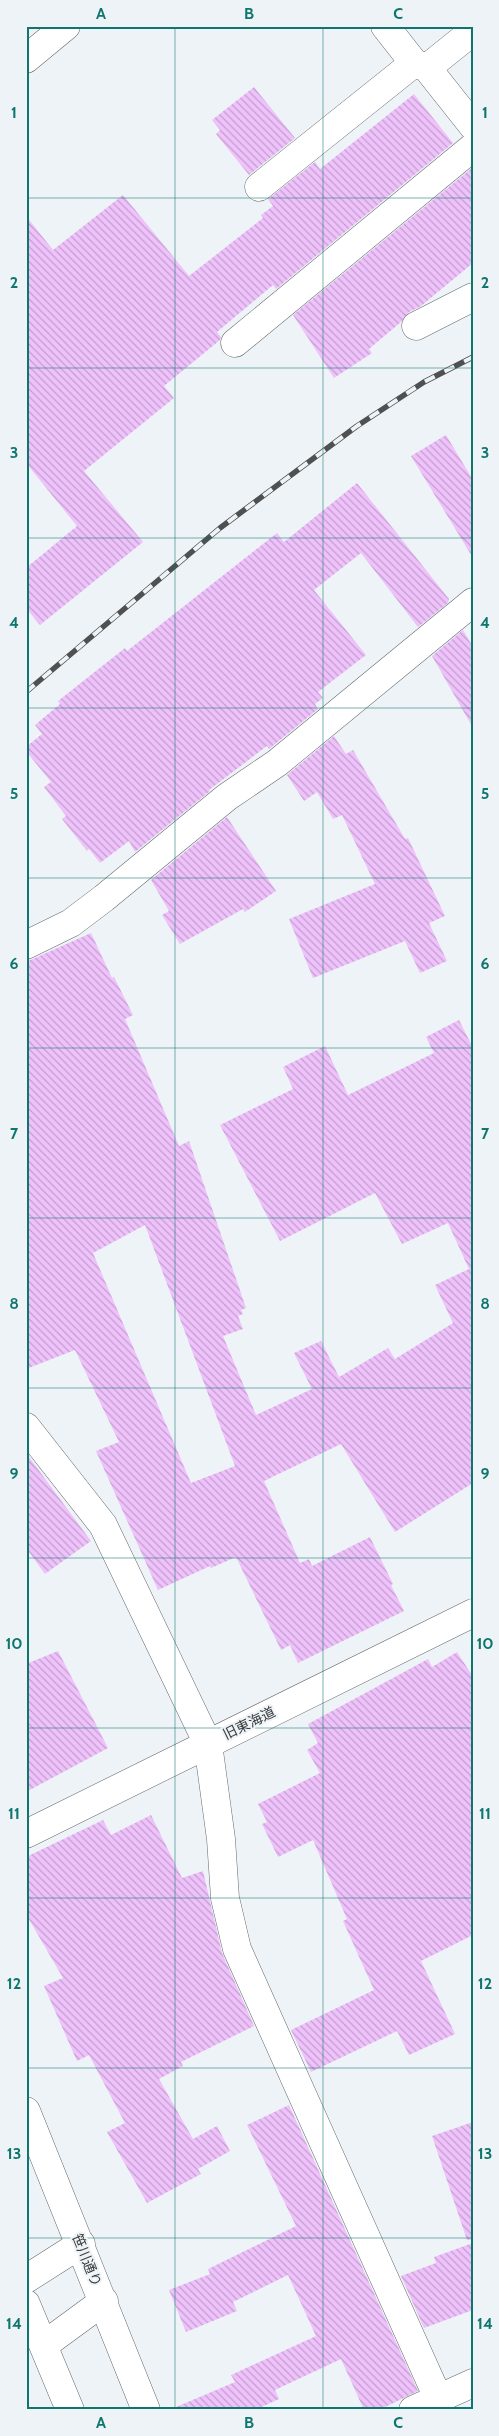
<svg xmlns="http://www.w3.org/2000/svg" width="499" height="2436" viewBox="0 0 499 2436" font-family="Cabin,'Noto Sans JP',sans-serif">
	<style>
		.building { fill: url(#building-back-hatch); fill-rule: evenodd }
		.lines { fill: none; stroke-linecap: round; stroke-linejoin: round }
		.minor-casing { stroke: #666a6d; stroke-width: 29 }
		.minor { stroke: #fff; stroke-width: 28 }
		.rail-casing { stroke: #4e5051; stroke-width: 5.5 }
		.rail { stroke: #eef3f7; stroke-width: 4; stroke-dasharray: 11; stroke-linecap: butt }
		.grid { fill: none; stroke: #0f766e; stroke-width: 1; stroke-opacity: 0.55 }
		.labels { text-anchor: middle; stroke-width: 4; stroke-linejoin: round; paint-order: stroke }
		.street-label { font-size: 14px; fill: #3b3d3e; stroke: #eef3f7 }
		.neatline { fill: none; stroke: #0f766e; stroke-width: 2 }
		.grid-label { font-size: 16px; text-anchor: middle; font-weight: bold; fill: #0f766e }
	</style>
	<defs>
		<pattern id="building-back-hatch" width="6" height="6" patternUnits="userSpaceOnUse" patternTransform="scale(1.25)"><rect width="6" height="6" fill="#efc2fc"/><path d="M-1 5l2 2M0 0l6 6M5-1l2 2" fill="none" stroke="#c39fcd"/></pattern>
	</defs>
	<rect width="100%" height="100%" fill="#eef3f7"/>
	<path class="building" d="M254,87L295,138L249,175L216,134L220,130L212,120Z
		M414,94L453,143L276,289L273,285L217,332L221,337L220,340L164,386L174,398L84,471L143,542L40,625L26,608V568L77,526L26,463V216L53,250L123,195L189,276L263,218L261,215L273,206L268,199L315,162L320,169Z
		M472,168L473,263L421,306L409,312L401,322L369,349L372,353L334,378L293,315Z
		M446,435L473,480V558L411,456Z
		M357,483L449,599L448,603L418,627L361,553L314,590L366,655L318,692L323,698L315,704L318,709L269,749L267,746L209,790L210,791L135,852L129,841L100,863L89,849L87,851L62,819L66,816L44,787L51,782L26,751V747L42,734L35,725L60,704L58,701L125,648L127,651L277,533L284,542Z
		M463,630L473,647V728L432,656Z
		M334,736L346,754L353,750L405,839L408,838L445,916L429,923L447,961L420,973L405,941L313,978L289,919L375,884L342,815L333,819L317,792L304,801L287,775Z
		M227,817L276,891L245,912L243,909L180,944L162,915L169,911L151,880Z
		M91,933L112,978L114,977L133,1015L125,1019L179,1146L189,1141L246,1308L241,1310L243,1314L238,1316L243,1329L223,1336L256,1415L312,1389L294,1353L321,1341L339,1377L388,1348L395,1359L453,1323L435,1285L469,1269L448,1223L402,1244L375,1193L280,1241L220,1125L293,1089L283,1067L325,1046L348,1095L434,1053L426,1037L459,1020L473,1048V1483L395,1532L341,1444L264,1481L300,1563L309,1559L312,1566L370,1537L393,1584L391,1585L404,1611L298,1663L290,1645L281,1650L236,1557L211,1568L210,1566L158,1590L96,1451L119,1442L75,1350L26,1369V962ZM145,1225L235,1466L191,1483L93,1253Z
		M26,1453L91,1541L45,1574L26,1548Z
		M58,1651L108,1748L26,1792V1664Z
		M457,1652L473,1677V1935L421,1961L455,2034L409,2055L397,2031L311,2072L291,2030L374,1990L343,1921L347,1919L313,1840L278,1857L262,1824L267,1822L258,1804L320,1773L307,1750L318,1743L308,1724L428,1659L432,1667Z
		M151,1815L182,1878L203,1871L222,1953L254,2026L181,2062L183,2066L159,2079L193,2139L217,2126L230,2151L198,2169L201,2174L147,2203L107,2132L125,2123L89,2055L77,2061L44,1986L63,1978L26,1914V1857L103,1820L111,1835Z
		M289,2105L418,2391L379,2410H364L341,2359L275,2390L279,2399L255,2410H169L235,2382L231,2375L316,2336L288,2275L233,2302L237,2311L186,2332L169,2290L210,2274L208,2269L296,2226L247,2125Z
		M473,2122V2239L467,2240L432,2136Z
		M473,2243V2310L424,2328L401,2276L436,2263L434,2257Z"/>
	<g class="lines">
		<g class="minor-casing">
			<path id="minor" d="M385,26L414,63L427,68L473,126
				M26,59L66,26
				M427,68L473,31
				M259,187L414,63
				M416,326L473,297
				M235,343L473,147
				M26,945L71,923L104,898L227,797L277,763L473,602
				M26,1427L103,1525L208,1744L221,1839L225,1898L237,1949L438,2398
				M26,1834L473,1613
				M26,2111L146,2410
				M26,2279L81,2244
				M26,2304L70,2410
				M44,2345L104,2301
				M413,2410L473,2383"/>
		</g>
		<use href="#minor" class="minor"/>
		<g class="rail-casing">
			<path id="rail" d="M26,692L220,528L357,426L424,382L473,357"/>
		</g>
		<use href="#rail" class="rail"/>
	</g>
	<path class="grid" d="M175,26V2410M323,26V2410M26,198H473M26,368H473M26,538H473M26,708H473M26,878H473M26,1048H473M26,1218H473M26,1388H473M26,1558H473M26,1728H473M26,1898H473M26,2068H473M26,2238H473"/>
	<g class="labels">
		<g class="street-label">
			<text transform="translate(249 1723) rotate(-26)" y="5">旧東海道</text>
			<text transform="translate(87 2260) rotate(68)" y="5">笹川通り</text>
		</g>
	</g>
	<rect width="499" height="2436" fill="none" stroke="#eef3f7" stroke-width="55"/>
	<rect x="28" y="28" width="444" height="2380" class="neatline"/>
	<g class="grid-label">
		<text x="101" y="19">A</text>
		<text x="249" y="19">B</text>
		<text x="398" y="19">C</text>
		<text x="14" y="118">1</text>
		<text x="485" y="118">1</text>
		<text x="14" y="288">2</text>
		<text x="485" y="288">2</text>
		<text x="14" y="458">3</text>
		<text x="485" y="458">3</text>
		<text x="14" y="628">4</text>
		<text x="485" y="628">4</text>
		<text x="14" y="799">5</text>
		<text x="485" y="799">5</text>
		<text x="14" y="969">6</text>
		<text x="485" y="969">6</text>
		<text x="14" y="1139">7</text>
		<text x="485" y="1139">7</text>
		<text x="14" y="1309">8</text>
		<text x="485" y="1309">8</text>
		<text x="14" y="1479">9</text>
		<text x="485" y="1479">9</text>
		<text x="14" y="1649">10</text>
		<text x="485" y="1649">10</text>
		<text x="14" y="1819">11</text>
		<text x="485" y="1819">11</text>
		<text x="14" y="1989">12</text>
		<text x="485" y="1989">12</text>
		<text x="14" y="2159">13</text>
		<text x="485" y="2159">13</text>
		<text x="14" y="2329">14</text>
		<text x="485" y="2329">14</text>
		<text x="101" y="2428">A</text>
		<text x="249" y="2428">B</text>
		<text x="398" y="2428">C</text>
	</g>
</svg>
